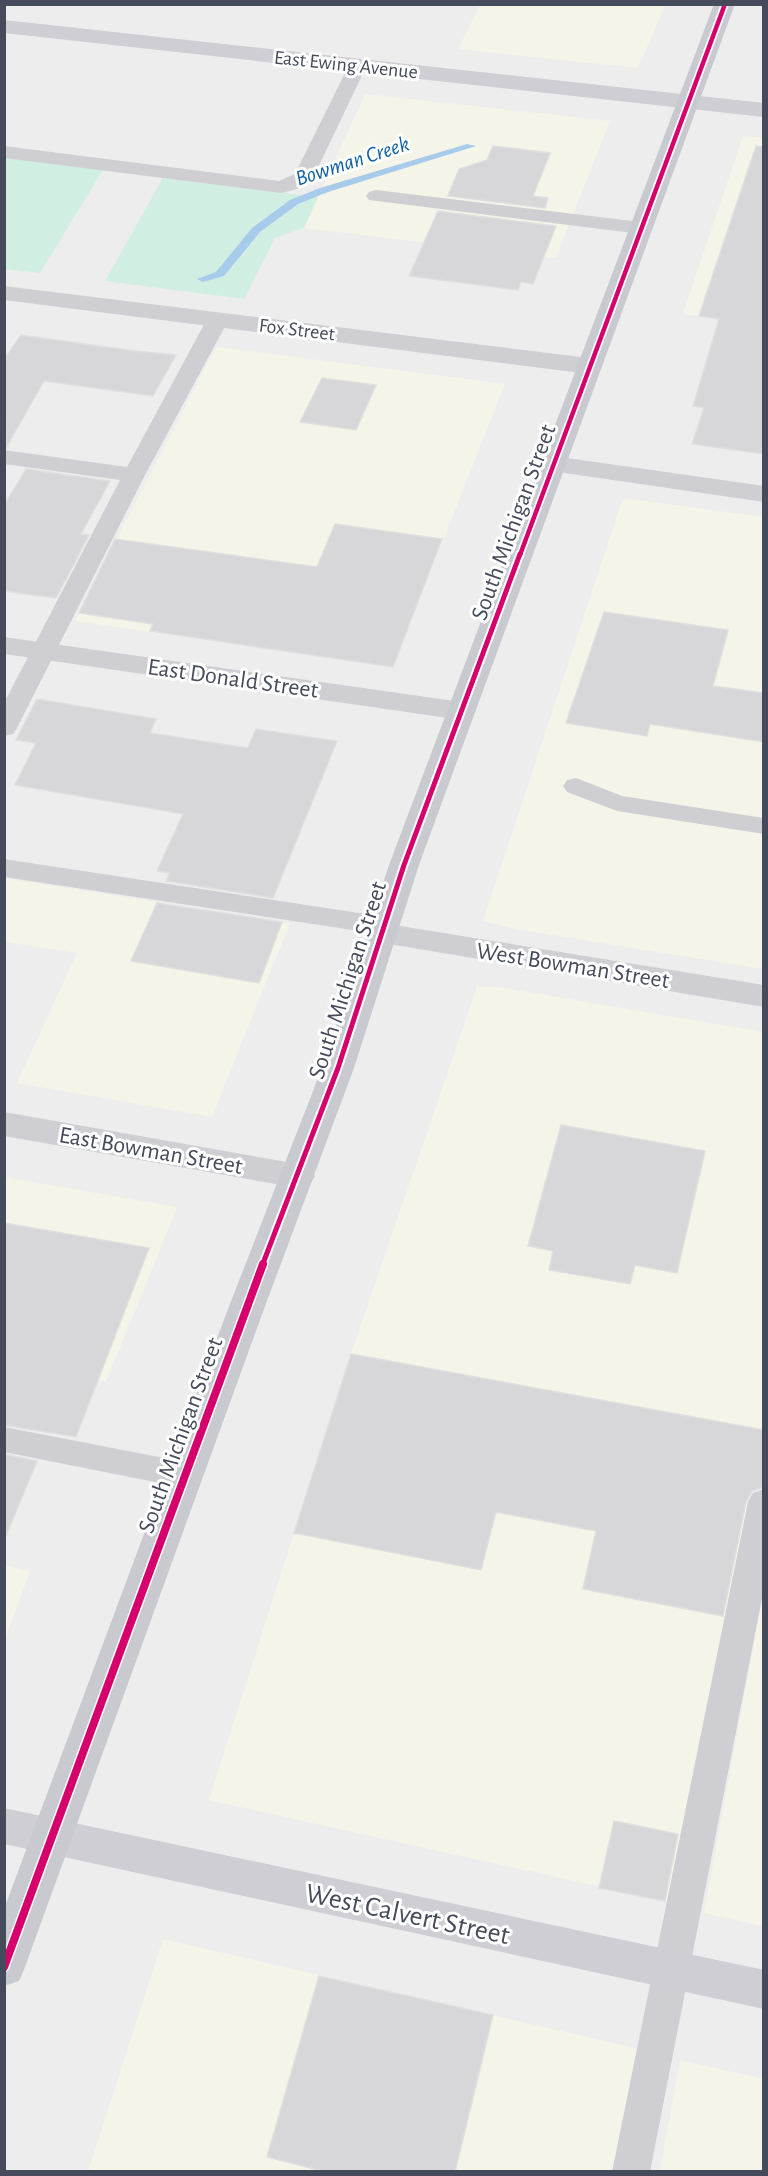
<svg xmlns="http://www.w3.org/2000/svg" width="768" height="2176" viewBox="0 0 768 2176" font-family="'Alegreya Sans',sans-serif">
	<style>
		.commercial { fill: #f5f4e9 }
		.green { fill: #d1eee3 }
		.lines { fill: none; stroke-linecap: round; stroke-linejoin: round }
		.stream { fill: #a7cbeb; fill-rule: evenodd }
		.building { fill: #d7d6d9; stroke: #dfdfe0; stroke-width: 1.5 }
		.lane { fill: #cfcfd3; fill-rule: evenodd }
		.street { fill: #cfcfd3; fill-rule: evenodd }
		.secondary { fill: #ceced4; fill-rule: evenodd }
		.primary { fill: #c8cacf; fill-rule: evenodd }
		.cycleway-far2-casing { stroke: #fff; stroke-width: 8 }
		.cycleway-far1-casing { stroke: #fff; stroke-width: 9 }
		.cycleway-casing { stroke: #fff; stroke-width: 11 }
		.cycleway-far2 { stroke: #d6006c; stroke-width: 4.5 }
		.cycleway-far1 { stroke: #d6006c; stroke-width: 5 }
		.cycleway { stroke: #d6006c; stroke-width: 8 }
		.labels { text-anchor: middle; stroke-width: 6; stroke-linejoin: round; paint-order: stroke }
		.far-street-label { font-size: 20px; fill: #454b5a; stroke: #fff }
		.far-water-label { font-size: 22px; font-style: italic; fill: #0e5fa4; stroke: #fff }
		.street-label { font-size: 24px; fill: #454b5a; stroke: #fff }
		.near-street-label { font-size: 28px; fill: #454b5a; stroke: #fff }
	</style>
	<rect width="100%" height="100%" fill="#eeeded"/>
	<path class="commercial" d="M480,5V4L665,5L638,68L458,49Z
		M365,94L610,121L556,258L304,228Z
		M743,136L763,138V324L683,314Z
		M216,347L505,384L393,667L75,621Z
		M623,498L763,517V969L516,929L483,921Z
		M4,878L290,923L212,1117L17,1083L77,953L5,942Z
		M477,987H498L763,1032V1419L674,1903L209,1800L351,1354Z
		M4,1177L177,1207L106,1382L5,1364Z
		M5,1566L30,1571L5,1639L4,1566Z
		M763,1595V1926L704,1913Z
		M163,1939L643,2050L619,2171L88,2172Z
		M680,2060L763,2079V2171H660Z"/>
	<path class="green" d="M5,158L103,170L40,273L5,269Z
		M163,178L318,197L304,228L275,238L244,299L105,281Z"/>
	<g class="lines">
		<path class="stream" d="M467,144L476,146L328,192L298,204L260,232L224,276L203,282L197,279L216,272L252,228L290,200L320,188Z"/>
	</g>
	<path class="building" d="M493,146L550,153L533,196L548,198L545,208L448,196L459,169L487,160Z
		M756,146L764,147V454L692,444L704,408L693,406L719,319L699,316Z
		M438,211L556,226L533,284L521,282L518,290L409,276Z
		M21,335L135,351L176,355L153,396L44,381L6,448L4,359Z
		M322,378L376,385L356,430L300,422Z
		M26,469L110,481L81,534L89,535L56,598L4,591V505Z
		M335,524L442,539L393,667L150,631L153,624L79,613L115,539L317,567Z
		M604,612L728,630L713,686L764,693V742L650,724L647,736L566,723Z
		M37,699L156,719L150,733L248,748L256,729L337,741L273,898L166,881L170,873L157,871L183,814L15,785L36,743L16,740Z
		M157,903L282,922L259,983L131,961Z
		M561,1125L705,1151L677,1273L635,1265L630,1284L549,1270L553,1251L528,1246Z
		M4,1223L149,1248L76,1437L4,1425Z
		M351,1354L764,1430V1487L752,1491L746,1502L723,1616L583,1589L596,1531L496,1512L481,1570L294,1533Z
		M4,1454L37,1461L6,1536H4Z
		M614,1821L678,1834L665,1901L599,1888Z
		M319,1976L493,2015L455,2172H326L267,2157Z"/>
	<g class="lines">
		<path class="lane" d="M358,59L367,65L313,178C307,187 291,191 281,193L4,158V146L279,181L295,174L349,65Z
			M376,190L641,222L648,224L651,228L648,232L641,234L369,200L366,196L369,192Z
			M218,313L226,314L229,319L145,475L17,728L13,734L4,736V703L120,480L4,464V450L127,467L207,319L210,314Z
			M576,778L622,796L764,818V834L617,811L567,792L563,786L567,780Z
			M4,859L385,917L395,920L398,926L395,932L385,935L4,877Z
			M4,1427L185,1462L196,1466L201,1475L196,1484L185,1488L4,1452Z
			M764,1489V1588L650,2172H612L748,1502L753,1493Z"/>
		<path class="street" d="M4,286L589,358L598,361L602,366L598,371L589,374L4,300Z
			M553,456L764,486V502L544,470L540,464L544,458Z
			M4,637L462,702L472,705L476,711L472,717L462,720L4,654Z
			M382,923L764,985V1007L371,941L366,934L371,927Z
			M4,1112L298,1164L310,1167L315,1176L310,1185L298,1188L4,1136Z"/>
		<path class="secondary" d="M4,20L764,103V117L4,33Z
			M4,1808L764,1970V2009L4,1844Z"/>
		<path class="primary" d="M714,4H735L419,865L354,1068L264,1309L25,1967L19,1981L4,1986V1909L228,1309L322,1068L389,865Z"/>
		<g class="cycleway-far2-casing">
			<path id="cycleway-far2" d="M520,555L725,4"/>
		</g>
		<g class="cycleway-far1-casing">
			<path id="cycleway-far1" d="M262,1266L338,1068L404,865L520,554"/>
		</g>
		<g class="cycleway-casing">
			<path id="cycleway" d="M4,1967L263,1264"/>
		</g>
		<use href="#cycleway-far2" class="cycleway-far2"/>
		<use href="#cycleway-far1" class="cycleway-far1"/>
		<use href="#cycleway" class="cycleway"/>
	</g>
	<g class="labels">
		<g class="far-street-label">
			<text transform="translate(346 64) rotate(6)" y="7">East Ewing Avenue</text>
			<text transform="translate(297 329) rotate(7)" y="7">Fox Street</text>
		</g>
		<g class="far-water-label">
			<text transform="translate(352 160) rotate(-18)" y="8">Bowman Creek</text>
		</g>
		<g class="street-label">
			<text transform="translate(513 522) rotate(-70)" y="8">South Michigan Street</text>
			<text transform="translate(233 678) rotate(8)" y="8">East Donald Street</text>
			<text transform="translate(573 965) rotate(9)" y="8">West Bowman Street</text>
			<text transform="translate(347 980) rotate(-72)" y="8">South Michigan Street</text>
			<text transform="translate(151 1150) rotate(10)" y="8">East Bowman Street</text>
			<text transform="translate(180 1435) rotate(-70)" y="8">South Michigan Street</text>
		</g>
		<g class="near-street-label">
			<text transform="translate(408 1913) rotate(12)" y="10">West Calvert Street</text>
		</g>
	</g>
	<rect width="768" height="2176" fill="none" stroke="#454b5a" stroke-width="12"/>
</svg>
